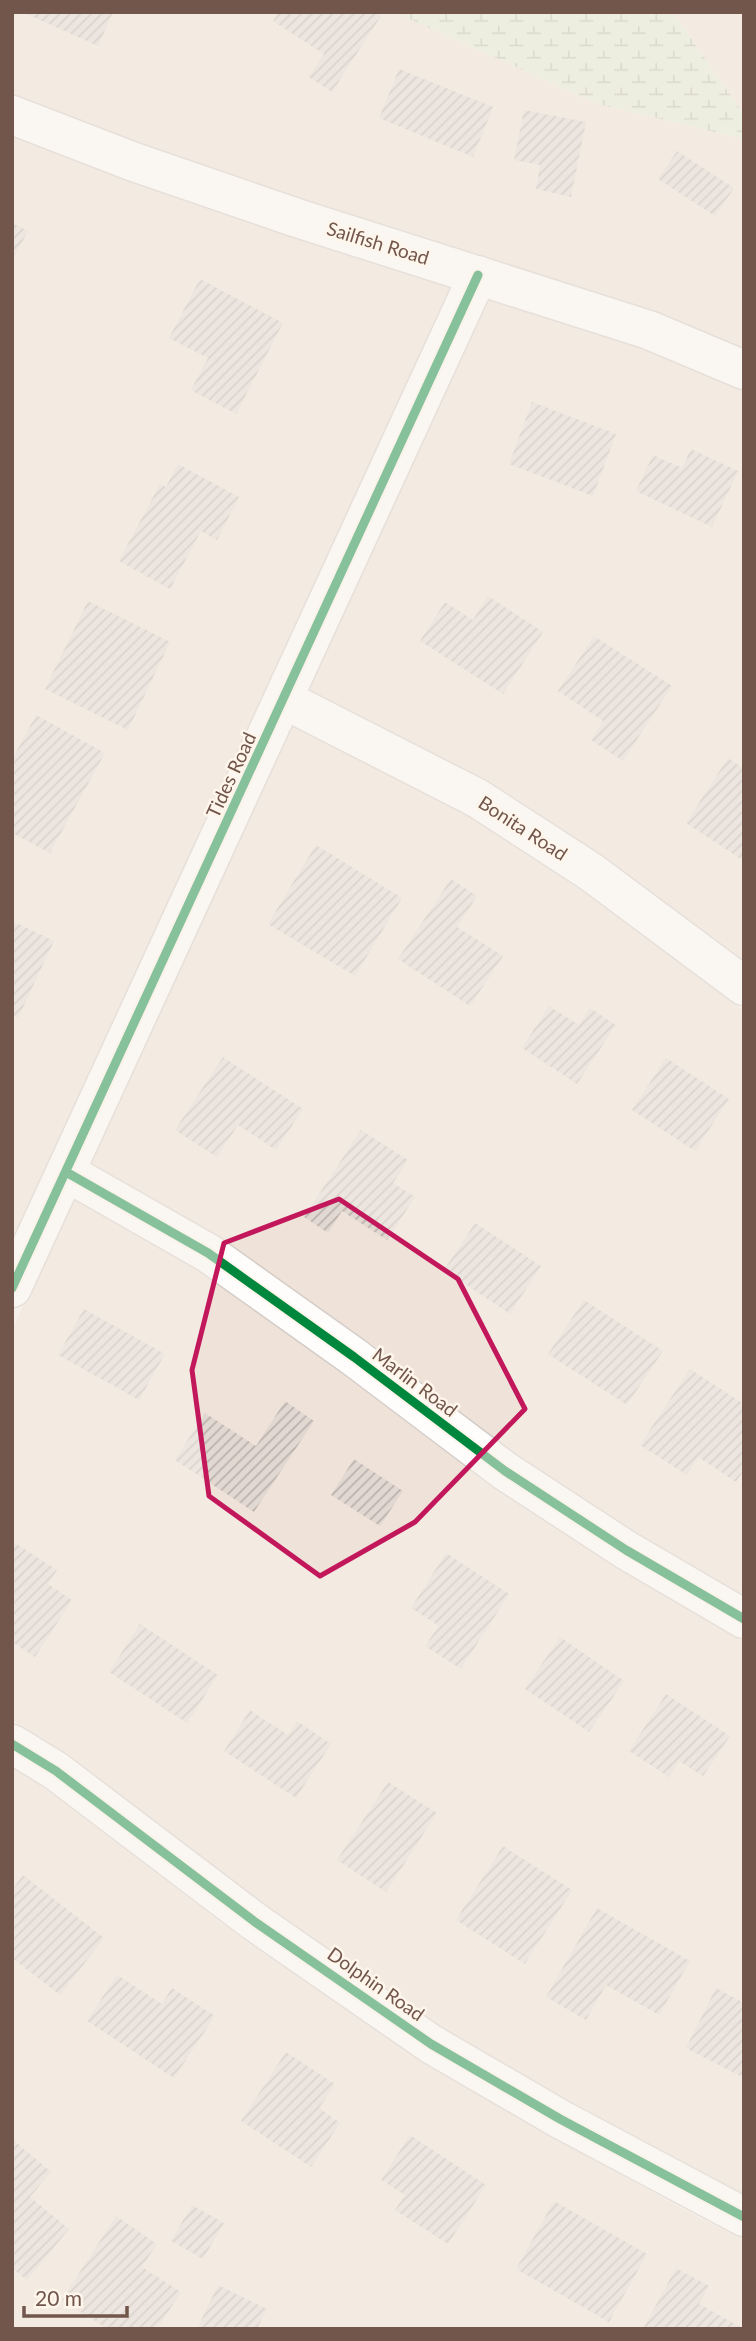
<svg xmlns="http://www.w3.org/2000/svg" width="756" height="2341" viewBox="0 0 756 2341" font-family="Lato,sans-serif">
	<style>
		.residential { fill: #efe2d8 }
		.wetland { fill: url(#wetland-marsh) }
		.building { fill: url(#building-hatch) }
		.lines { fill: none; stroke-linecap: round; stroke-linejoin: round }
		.minor-casing { stroke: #d4ccc7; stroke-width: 41 }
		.minor { stroke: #fefdfc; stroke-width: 38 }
		.cycleway-casing { stroke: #fef5eb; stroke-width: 13 }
		.cycleway { stroke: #00873e; stroke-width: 9 }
		.marked { fill: none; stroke: #c2185b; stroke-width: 5; stroke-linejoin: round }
		.labels { text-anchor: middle; stroke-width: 5; stroke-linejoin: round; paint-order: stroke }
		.street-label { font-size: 19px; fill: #72564c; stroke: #fef5eb }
	</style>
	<defs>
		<pattern id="wetland-marsh" width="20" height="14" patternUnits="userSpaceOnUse" patternTransform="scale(1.75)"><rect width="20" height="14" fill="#e4ebd6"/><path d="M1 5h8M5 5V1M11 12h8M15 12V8" fill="none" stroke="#bdc1b0"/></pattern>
		<pattern id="building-hatch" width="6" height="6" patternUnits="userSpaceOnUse" patternTransform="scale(1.75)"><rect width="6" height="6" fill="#e2d8d2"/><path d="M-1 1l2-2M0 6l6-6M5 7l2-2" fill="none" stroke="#bcb2ad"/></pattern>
	</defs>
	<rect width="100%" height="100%" fill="#f6f0ea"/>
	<path class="residential" d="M12,12H394L598,104L744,139V348L656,311L305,199L142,144L12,94Z
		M673,12H744V115Z
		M12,137L127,181L453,288L12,1245Z
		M487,298L641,348L744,392V961L603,856L488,781L309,690Z
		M292,726L467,815L579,889L744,1011V1596L636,1533L517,1455L367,1341L219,1237L90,1162Z
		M73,1199L197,1270L343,1374L494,1488L615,1567L744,1642V2194L570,2101L442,2027L267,1906L67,1754L12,1720V1330Z
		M12,1768L45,1788L243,1939L420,2060L550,2136L703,2220L744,2239V2329H12Z"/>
	<path class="wetland" d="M394,12H673L744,115V139L598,104Z"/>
	<path class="building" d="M22,12H113L98,46Z
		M279,12H376L381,16L332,92L309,77L324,54L273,21Z
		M399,69L493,107L473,157L379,118Z
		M524,110L586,122L571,197L536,189L540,165L514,160Z
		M677,151L734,188L715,216L658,179Z
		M12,223L28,231L12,261Z
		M200,279L283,323L236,414L191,390L208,358L169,338Z
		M532,402L616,434L593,496L509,464Z
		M691,449L738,471L712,527L636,491L653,455L682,468Z
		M178,464L239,497L217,540L201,531L170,589L119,561L160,484L166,487Z
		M488,596L543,632L503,694L420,641L445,602L473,620Z
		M88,601L170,642L128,730L45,689Z
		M594,636L672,686L623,761L591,740L603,721L558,691Z
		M36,715L105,753L50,853L12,833V760Z
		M728,758L744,769V861L686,823Z
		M316,845L402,898L355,976L268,924Z
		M451,879L477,896L457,927L503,956L470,1006L398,959Z
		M12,921L54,941L18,1018L12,1015Z
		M549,1006L579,1025L590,1008L616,1025L577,1084L522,1048Z
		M223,1057L303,1109L276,1150L238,1125L217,1157L175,1130Z
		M666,1058L729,1099L695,1151L632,1110Z
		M361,1130L408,1160L393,1183L415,1197L387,1240L342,1211L328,1233L304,1217Z
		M475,1223L541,1266L510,1314L444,1270Z
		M584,1300L663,1351L627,1405L548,1354Z
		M84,1309L165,1354L139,1400L58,1355Z
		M690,1369L744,1404V1470L736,1482L698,1457L687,1475L640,1445Z
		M285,1401L314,1421L254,1512L175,1460L205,1413L256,1446Z
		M354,1459L403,1491L380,1526L331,1495Z
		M12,1541L57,1570L48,1584L72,1600L35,1657L12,1642Z
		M446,1553L509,1594L461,1669L425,1646L439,1626L411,1608Z
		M140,1624L218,1675L187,1723L109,1672Z
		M560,1637L624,1681L589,1732L525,1689Z
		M666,1694L730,1736L703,1776L679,1761L669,1777L629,1751Z
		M250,1710L288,1735L297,1721L331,1744L296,1798L224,1751Z
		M388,1782L437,1813L386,1892L337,1860Z
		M503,1846L572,1890L525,1964L456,1920Z
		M23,1875L104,1938L60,1995L12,1958V1890Z
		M597,1908L690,1961L659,2015L606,1985L586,2020L546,1997Z
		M117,1975L162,2004L172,1988L215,2016L174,2078L87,2021Z
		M716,1988L744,2003V2078L686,2048Z
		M286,2052L335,2084L319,2108L340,2123L311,2167L241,2121Z
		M410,2135L486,2185L448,2244L395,2210L405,2195L381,2180Z
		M12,2139L51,2172L30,2197L69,2229L27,2280L12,2268Z
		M554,2201L647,2254L609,2322L516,2269Z
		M192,2205L224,2223L203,2259L171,2241Z
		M116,2216L157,2244L142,2267L181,2292L157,2329H101L103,2326L62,2300Z
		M676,2268L709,2286L699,2304L744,2329H643Z
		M218,2285L267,2309L257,2329H197Z"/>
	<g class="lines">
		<g class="minor-casing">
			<path id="minor" d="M12,115L134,162L297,218L649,330L744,370
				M285,700L477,798L591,872L744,986
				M66,1172L208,1253L354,1357L505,1471L626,1550L744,1619
				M12,1288L478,275
				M12,1744L56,1771L255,1922L431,2044L560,2119L744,2217"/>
		</g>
		<use href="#minor" class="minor"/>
		<g class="cycleway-casing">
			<path id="cycleway" d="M66,1172L208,1253L354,1357L505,1471L626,1550L744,1619
				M12,1288L478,275
				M12,1744L56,1771L255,1922L431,2044L560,2119L744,2217"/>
		</g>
		<use href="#cycleway" class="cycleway"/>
	</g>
	<path d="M0 0H756V2341H0ZM339,1199L458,1279L525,1409L415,1522L320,1576L209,1496L192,1370L224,1243Z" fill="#f6f0ea" fill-opacity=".55" fill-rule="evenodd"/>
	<path class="marked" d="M339,1199L458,1279L525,1409L415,1522L320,1576L209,1496L192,1370L224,1243Z"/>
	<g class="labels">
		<g class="street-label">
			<text transform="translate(378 243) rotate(17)" y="7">Sailfish Road</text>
			<text transform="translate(231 775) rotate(-65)" y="7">Tides Road</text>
			<text transform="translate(523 828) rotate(33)" y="7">Bonita Road</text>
			<text transform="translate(415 1382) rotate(37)" y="7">Marlin Road</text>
			<text transform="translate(376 1984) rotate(35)" y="7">Dolphin Road</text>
		</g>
	</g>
	<rect width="756" height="2341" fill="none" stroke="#72564c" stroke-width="28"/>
	<path d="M24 2306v10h103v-10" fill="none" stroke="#72564c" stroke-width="3.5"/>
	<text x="35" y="2306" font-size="21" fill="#72564c" stroke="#fef5eb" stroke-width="5" paint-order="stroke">20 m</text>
</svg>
